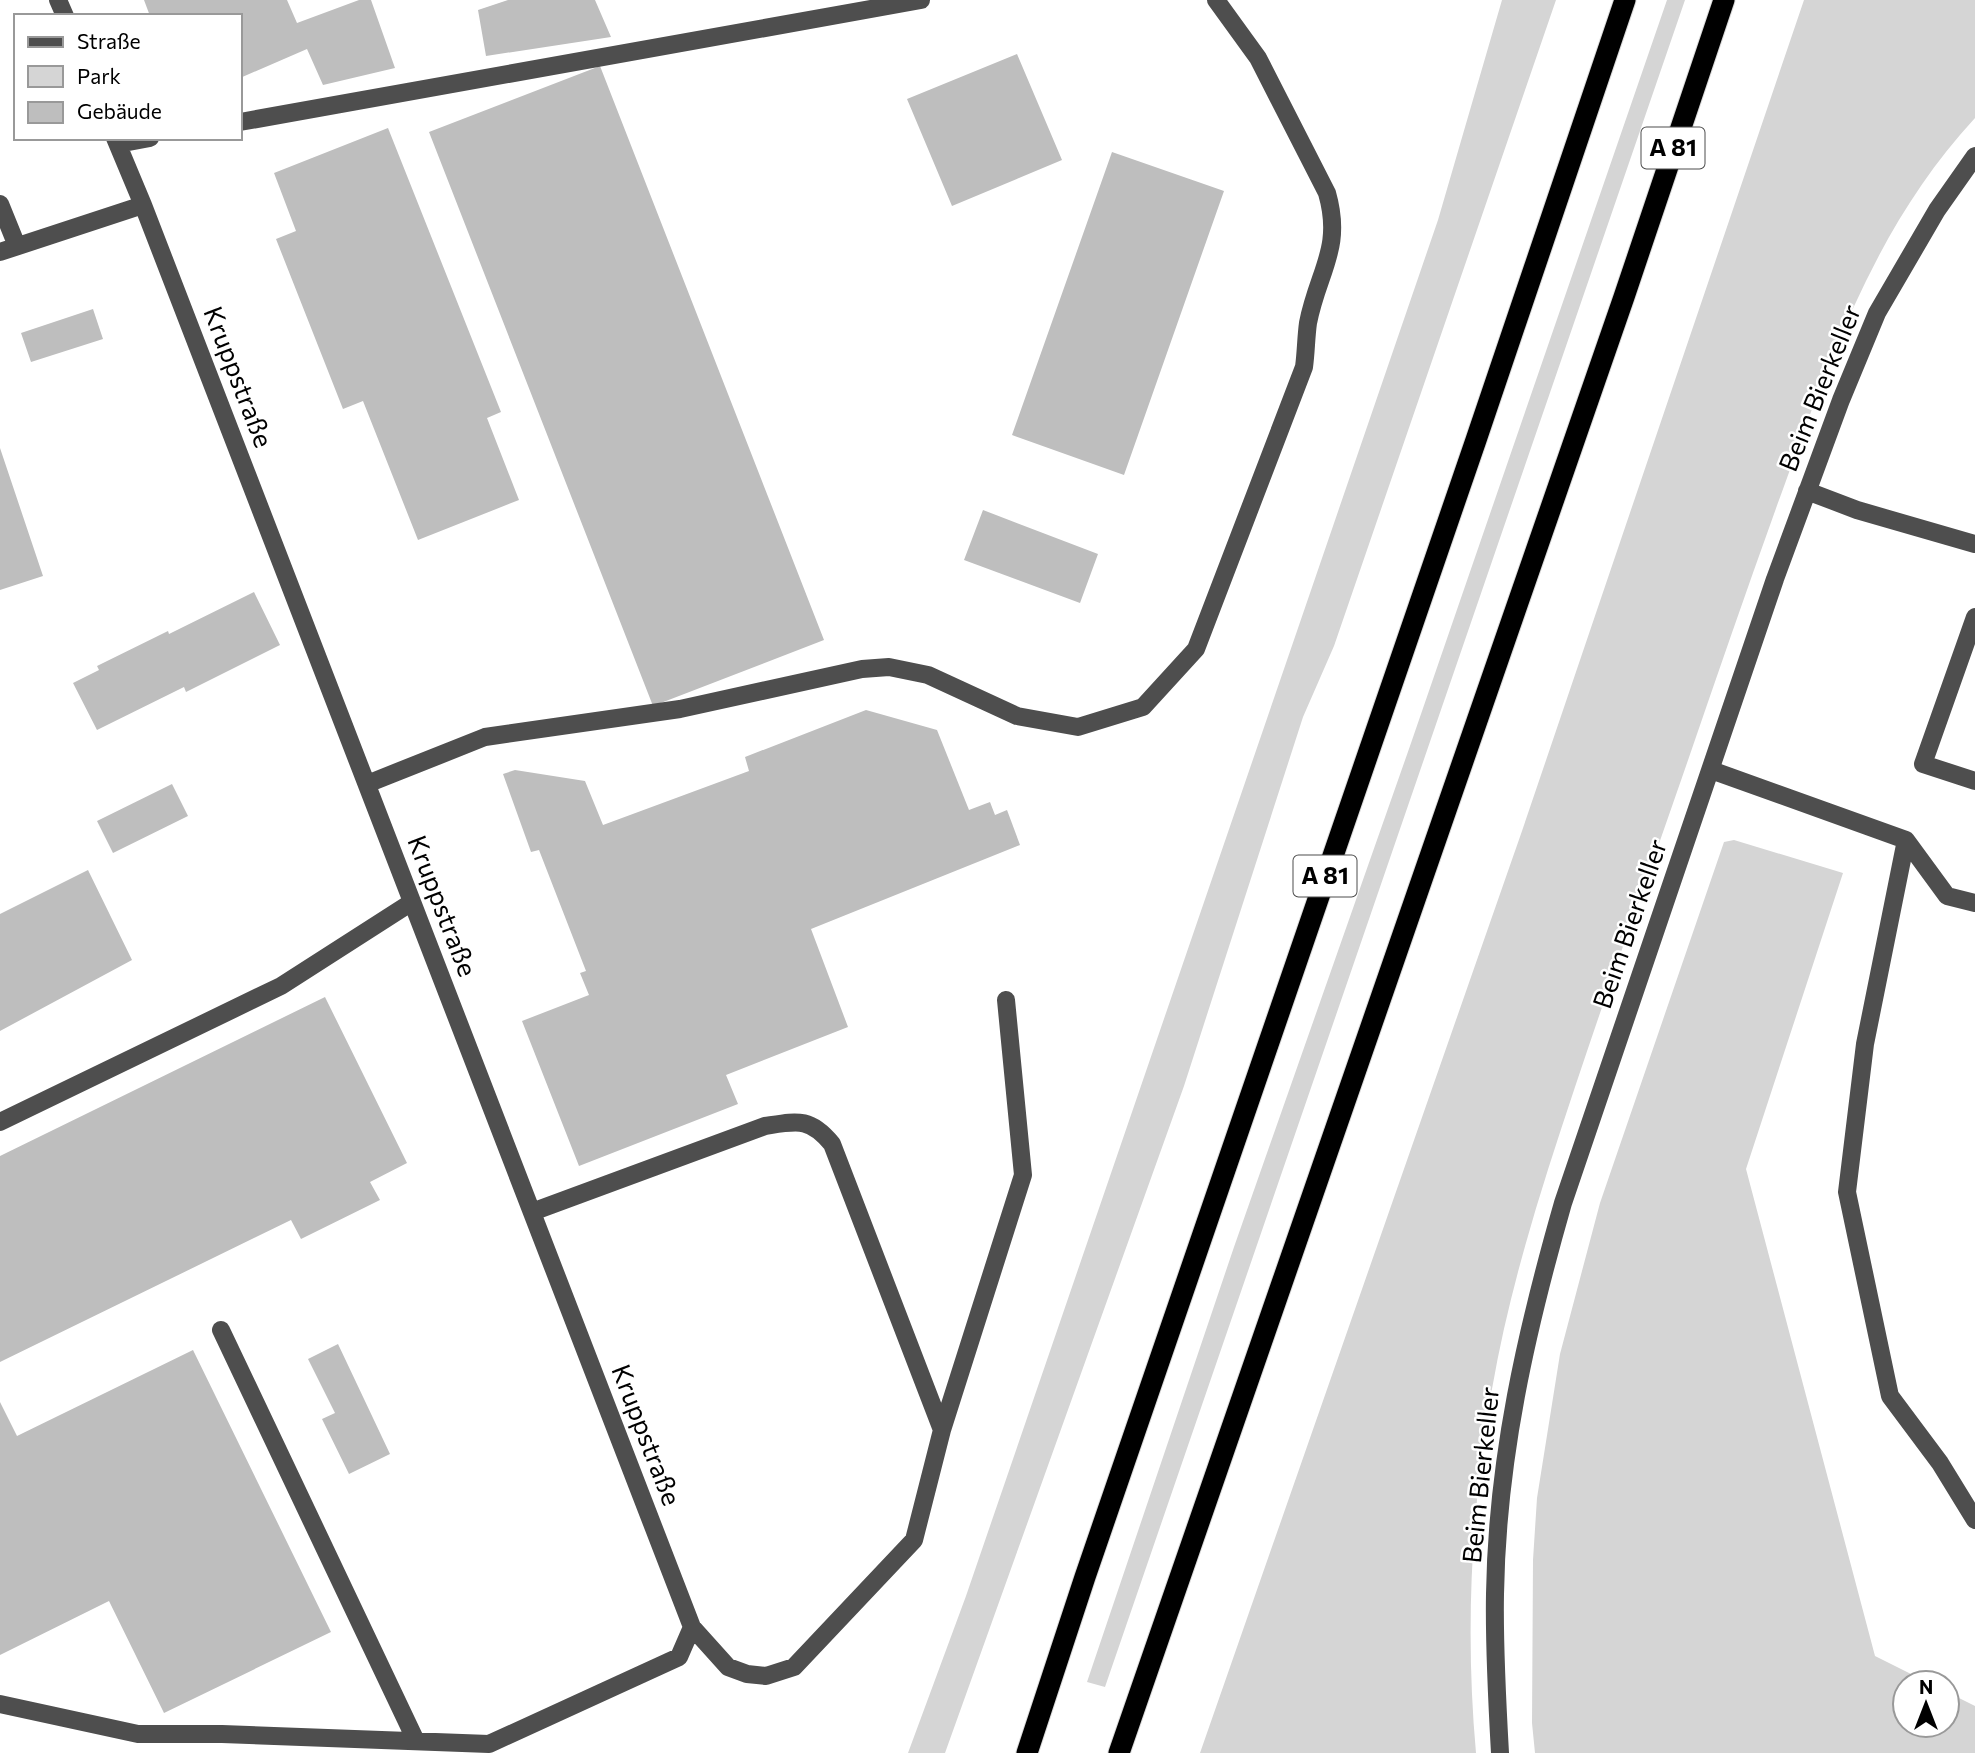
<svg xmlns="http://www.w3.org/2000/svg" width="1975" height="1753" viewBox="0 0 1975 1753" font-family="Commissioner,sans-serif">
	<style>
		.green { fill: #d5d5d5 }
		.building { fill: #bebebe }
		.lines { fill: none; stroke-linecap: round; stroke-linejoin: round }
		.highway-casing { stroke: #dbdbdb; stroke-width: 23 }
		.minor { stroke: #4e4e4e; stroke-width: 18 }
		.highway { stroke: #000; stroke-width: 21 }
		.labels { text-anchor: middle; stroke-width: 5; stroke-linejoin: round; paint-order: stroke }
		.shield { fill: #fff; stroke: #4c4c4c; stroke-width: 2 }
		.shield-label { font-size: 24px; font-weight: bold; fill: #000 }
		.street-label { font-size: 26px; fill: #000; stroke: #fff }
	</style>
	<rect width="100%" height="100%" fill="#fff"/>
	<path class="green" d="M1502,0H1556L1334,646L1303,717L1184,1086L945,1753H908L966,1596L1438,220Z
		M1667,0H1685L1105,1687L1087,1682L1234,1247L1410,746Z
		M1804,0H1975V118C1879,222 1834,347 1787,478C1752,574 1719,670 1686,766C1649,873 1611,979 1575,1087C1542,1186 1510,1285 1492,1389C1471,1508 1465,1632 1476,1753H1200L1522,831Z
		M1734,840L1843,873L1746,1169L1875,1656L1929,1683H1905V1725H1947V1692L1975,1706V1753H1535L1532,1723L1533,1560L1537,1498L1560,1354L1600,1203L1724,842Z"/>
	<path class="building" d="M144,0H287L297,23L359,0H371L395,68L323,85L307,49L240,78V16H150Z
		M508,0H595L611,37L486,56L478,10Z
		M1017,54L1062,160L952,206L907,99Z
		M600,66L824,640L653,706L429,132Z
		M388,128L501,412L487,418L519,500L418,540L363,401L343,409L276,239L296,231L274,173Z
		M1112,152L1224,191L1124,475L1012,435Z
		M93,309L103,339L31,362L21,333Z
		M0,448L43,576L0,590Z
		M983,510L1098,554L1080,603L964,560Z
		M254,592L280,645L186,692L184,687L97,730L73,683L99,670L97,666L168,631L169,634Z
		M866,710L937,730L969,810L990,802L995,815L1007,810L1020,845L811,929L848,1027L726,1075L738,1104L579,1166L522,1021L589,995L580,973L586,971L539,850L531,852L503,774L515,770L585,781L603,825L749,771L745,757Z
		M172,784L188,816L113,853L97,821Z
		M88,870L132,960L0,1031V914Z
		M325,997L407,1163L370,1182L380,1200L301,1239L291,1220L0,1362V1156Z
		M338,1344L390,1454L349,1474L322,1419L335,1413L308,1359Z
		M193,1350L331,1632L164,1713L109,1601L0,1655V1402L17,1436Z"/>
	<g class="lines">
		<g class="highway-casing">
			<path id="highway" d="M1027,1753L1085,1577L1476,440L1625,0
				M1119,1753L1624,297L1724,0"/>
		</g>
		<path class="minor" d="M58,0L65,16
			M240,122L921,0
			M115,138L143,205L692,1627
			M118,144L150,138
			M0,204L17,246
			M0,252L143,205
			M1807,491L1857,510L1975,544
			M1975,617L1923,764L1975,781
			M1711,770L1906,840L1947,896L1975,903
			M367,784L485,737L680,709L862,669L889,667L928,675L1017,716L1078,727L1143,707L1196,649L1304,367C1306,353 1306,337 1308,323C1318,271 1343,249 1327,193L1258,58L1216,0
			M1906,840L1865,1044L1847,1192L1890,1396L1940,1463L1975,1520
			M0,1122L281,986L412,902
			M532,1212L765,1126C797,1121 810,1117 832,1144L942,1430
			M221,1330L416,1741
			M0,1704L138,1734H222L489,1744L679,1657L692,1627L728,1667L747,1674L766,1676L794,1667L914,1540L942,1430L1023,1175L1006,1000
			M1500,1753C1497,1700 1494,1647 1495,1594C1497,1459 1526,1332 1563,1203L1775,579L1841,400L1877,313L1937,210L1975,156"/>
		<use href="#highway" class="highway"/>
	</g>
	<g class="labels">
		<g class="shield">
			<rect x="1641.5" y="127.5" width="63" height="41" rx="5"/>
			<rect x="1293.5" y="855.5" width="63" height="41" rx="5"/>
		</g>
		<g class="shield-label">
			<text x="1673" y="156">A 81</text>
			<text x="1325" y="884">A 81</text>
		</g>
		<g class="street-label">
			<text transform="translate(238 377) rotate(69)" y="9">Kruppstraße</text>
			<text transform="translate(1820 388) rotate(-68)" y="9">Beim Bierkeller</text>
			<text transform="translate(442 906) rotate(69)" y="9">Kruppstraße</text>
			<text transform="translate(1630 924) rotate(-71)" y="9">Beim Bierkeller</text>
			<text transform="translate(646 1435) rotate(69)" y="9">Kruppstraße</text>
			<text transform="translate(1481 1475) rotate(-84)" y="9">Beim Bierkeller</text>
		</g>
	</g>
	<rect x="14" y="14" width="228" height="126" fill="#ffffff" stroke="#999999" stroke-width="2"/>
	<rect x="28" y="37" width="35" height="10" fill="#4e4e4e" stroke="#999999" stroke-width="2"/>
	<text x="77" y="49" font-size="21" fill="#000000">Straße</text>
	<rect x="28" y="66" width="35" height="21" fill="#d5d5d5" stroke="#999999" stroke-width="2"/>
	<text x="77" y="84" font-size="21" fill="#000000">Park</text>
	<rect x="28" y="102" width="35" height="21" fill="#bebebe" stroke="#999999" stroke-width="2"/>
	<text x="77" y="119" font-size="21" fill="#000000">Gebäude</text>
	<g transform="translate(1926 1704)"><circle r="33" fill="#ffffff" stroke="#999999" stroke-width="2"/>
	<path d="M0-5L12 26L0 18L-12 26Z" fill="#000000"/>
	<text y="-10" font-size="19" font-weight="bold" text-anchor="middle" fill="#000000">N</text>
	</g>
</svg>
